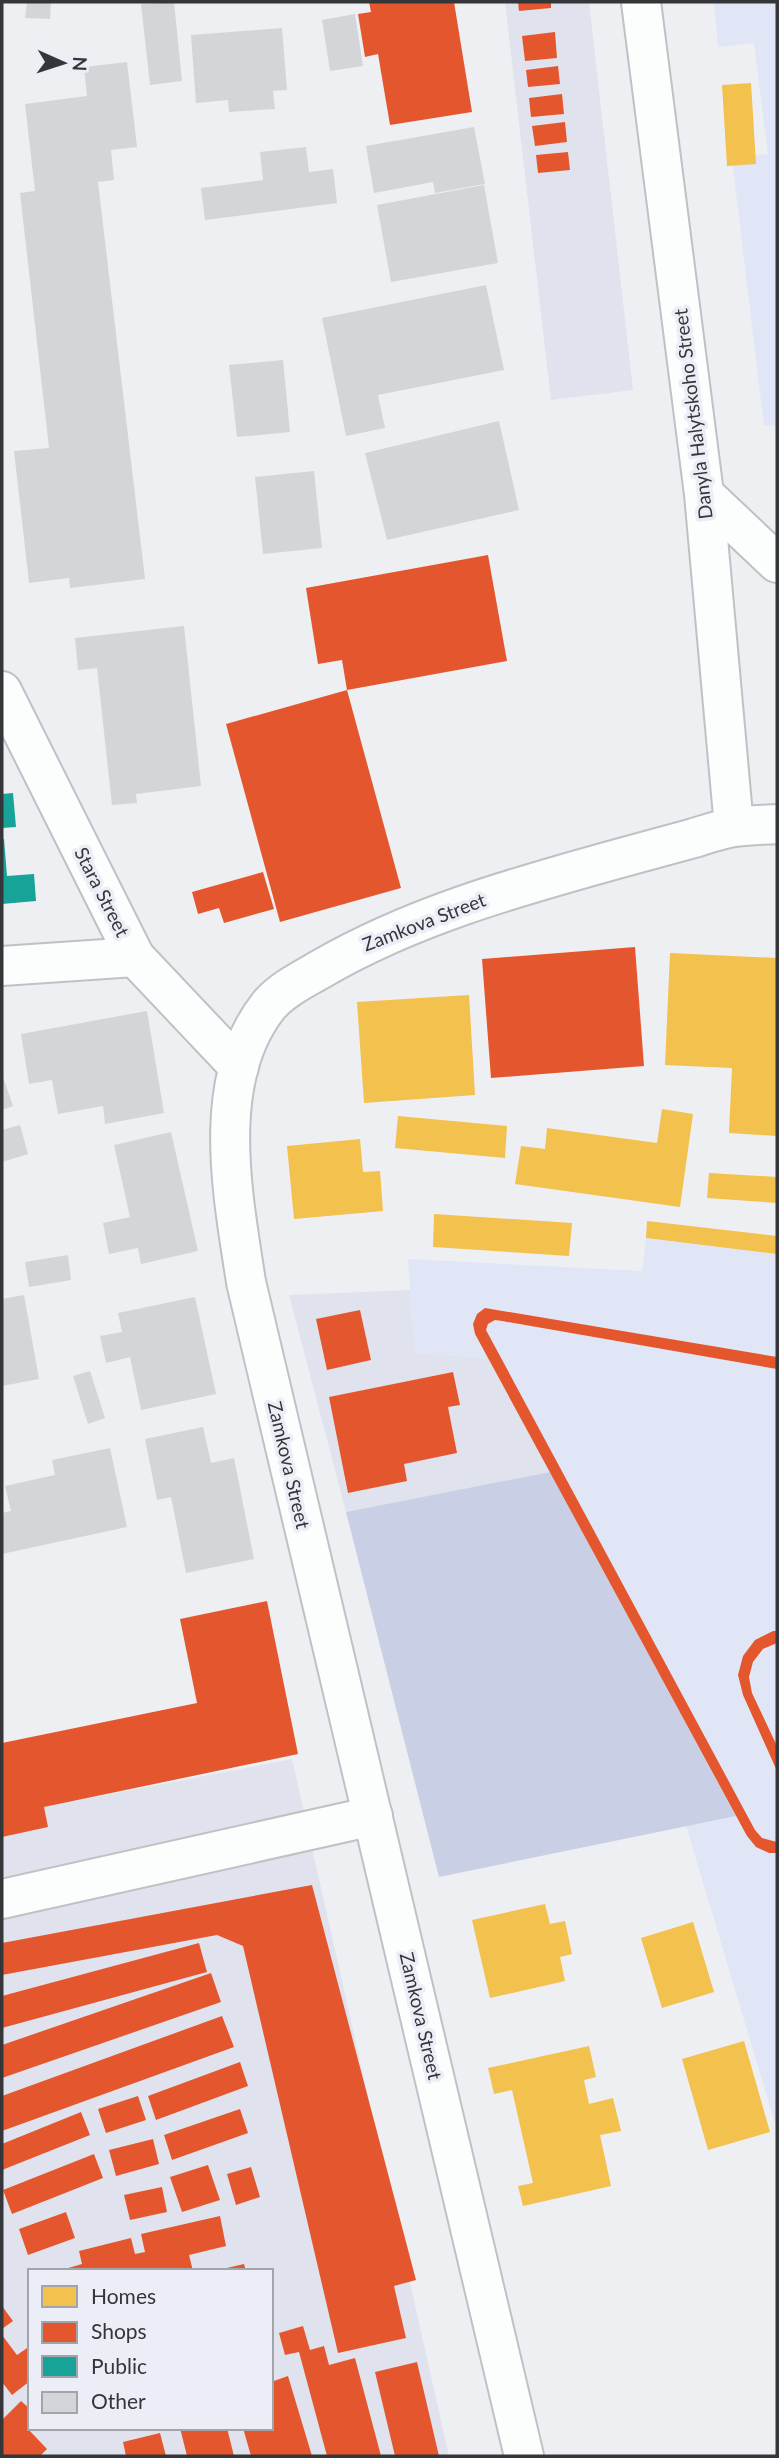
<svg xmlns="http://www.w3.org/2000/svg" width="779" height="2458" viewBox="0 0 779 2458" font-family="Lato,sans-serif">
	<style>
		.built { fill: #e0e3ed; fill-rule: evenodd }
		.green { fill: #e0e6f6 }
		.forest { fill: #c9cfe4 }
		.homes { fill: #f2c14e }
		.shops { fill: #e4572e }
		.public { fill: #17a398 }
		.building { fill: #d4d5d8 }
		.lines { fill: none; stroke-linecap: round; stroke-linejoin: round }
		.minor-casing { stroke: #c0c1c5; stroke-width: 42 }
		.major-casing { stroke: #c0c1c5; stroke-width: 42 }
		.minor { stroke: #fcfdfd; stroke-width: 38 }
		.major { stroke: #fcfdfd; stroke-width: 38 }
		.labels { text-anchor: middle; stroke-width: 7; stroke-linejoin: round; paint-order: stroke }
		.street-label { font-size: 19px; fill: #353639; stroke: #ebeef6 }
	</style>
	<rect width="100%" height="100%" fill="#eeeff3"/>
	<path class="built" d="M505,2H589L633,390L551,400Z
		M410,1290L415,1353L488,1358L550,1472L346,1512L289,1295Z
		M292,1759L449,2456H2V1815ZM30,2271H271V2428H30Z"/>
	<path class="green" d="M714,2H777V425L764,426L732,159L768,154L754,43L718,47Z
		M646,1238L777,1254V1357L486,1308C463,1324 478,1340 488,1358L415,1353L408,1259L642,1271Z
		M495,1320L777,1369V1631L755,1640L743,1656L738,1675L743,1695L777,1771V1842L762,1838L755,1830L488,1337C485,1328 487,1325 495,1320Z
		M777,1643V1746C761,1711 726,1666 777,1643Z
		M736,1816C746,1833 754,1853 777,1853V2130L686,1826Z"/>
	<path class="forest" d="M550,1472L736,1816L439,1877L346,1512Z"/>
	<path class="homes" d="M751,83L756,164L727,166L722,85Z
		M670,953L777,958V1136L729,1133L732,1068L665,1065Z
		M469,995L475,1095L364,1103L357,1002Z
		M662,1109L693,1114L680,1207L515,1184L521,1146L545,1149L547,1128L657,1143Z
		M398,1116L507,1126L505,1158L395,1148Z
		M360,1139L363,1172L380,1171L383,1211L294,1219L287,1146Z
		M709,1173L777,1177V1203L707,1198Z
		M434,1214L572,1223L569,1256L433,1247Z
		M647,1221L777,1236V1254L646,1238Z
		M545,1904L550,1924L565,1921L572,1954L560,1957L565,1981L490,1998L472,1920Z
		M693,1922L714,1992L662,2008L641,1938Z
		M744,2041L770,2132L708,2150L682,2059Z
		M589,2046L596,2077L584,2080L589,2104L613,2098L621,2131L600,2135L611,2186L523,2206L518,2186L533,2183L512,2090L494,2094L488,2068Z"/>
	<path class="shops" d="M369,2H454L472,112L390,125L378,54L365,57L358,14L371,12Z
		M518,2H551V8L519,11Z
		M555,32L557,58L525,61L522,36Z
		M558,66L560,84L528,87L526,70Z
		M562,94L564,114L531,117L529,98Z
		M565,122L567,142L535,146L532,126Z
		M568,152L570,170L538,173L536,155Z
		M488,555L507,661L347,690L342,660L318,664L306,588Z
		M347,690L401,888L280,922L226,724Z
		M263,872L274,909L224,923L219,908L198,914L192,892Z
		M635,947L644,1066L491,1078L482,959Z
		M485,1308L777,1357V1369L502,1321L495,1320L488,1324L486,1330L755,1830L762,1838L777,1842V1853H769L756,1847L747,1836L488,1358L475,1334L473,1324L477,1314Z
		M360,1310L371,1360L327,1370L316,1319Z
		M453,1372L460,1405L448,1407L457,1453L404,1464L407,1481L348,1493L329,1397Z
		M267,1601L298,1754L44,1807L48,1827L2,1837V1743L197,1703L180,1619Z
		M773,1631H777V1643L763,1649L753,1662L749,1677L752,1693L777,1746V1771L743,1695L738,1675L743,1656L755,1640Z
		M312,1885L416,2280L394,2286L406,2338L338,2353L243,1946L217,1935L2,1975V1943Z
		M199,1943L207,1972L2,2028V1996Z
		M211,1973L221,2002L2,2078V2045Z
		M222,2016L234,2047L2,2131V2096Z
		M240,2062L248,2086L156,2120L148,2096Z
		M138,2096L146,2120L106,2133L98,2109Z
		M240,2109L248,2133L172,2160L164,2135Z
		M81,2112L90,2135L2,2170V2144Z
		M153,2139L159,2164L116,2176L109,2150Z
		M94,2154L103,2178L12,2214L3,2190Z
		M208,2165L220,2200L182,2212L170,2177Z
		M251,2167L260,2197L236,2205L227,2174Z
		M162,2187L167,2212L130,2220L124,2195Z
		M66,2212L75,2238L28,2255L19,2229Z
		M220,2216L226,2246L189,2255L193,2271H58L82,2264L79,2251L131,2238L135,2254L145,2252L141,2234Z
		M244,2264L246,2271H218V2270Z
		M2,2306L13,2321L2,2329Z
		M303,2326L310,2350L324,2346L329,2365L355,2358L381,2456H327L299,2352L285,2355L279,2333Z
		M2,2335L17,2355L30,2346V2381L12,2395L2,2382Z
		M417,2362L439,2456H395L375,2372Z
		M288,2376L312,2456H251L243,2428H271V2382Z
		M21,2401L30,2409L28,2429L47,2449L40,2456H2V2420Z
		M180,2428H227L234,2456H187Z
		M160,2433L166,2456H126L123,2442Z"/>
	<path class="public" d="M13,793L16,827L2,828V794Z
		M2,839H4L7,876L34,874L36,901L2,904Z"/>
	<path class="building" d="M27,2H51L50,19L25,18Z
		M174,2L182,81L150,85L141,4Z
		M355,14L363,66L330,71L322,20Z
		M282,28L287,90L273,91L275,109L229,112L228,100L196,103L191,35Z
		M127,62L137,147L111,150L114,180L98,182L145,579L70,588L69,578L29,583L14,451L49,448L20,193L35,191L25,104L87,96L84,67Z
		M474,127L485,184L435,193L433,182L374,193L366,146Z
		M306,147L309,172L333,169L337,203L205,220L201,188L263,180L260,152Z
		M484,185L498,263L391,282L377,205Z
		M486,285L504,370L378,395L385,428L346,436L322,318Z
		M283,360L290,432L237,437L229,365Z
		M499,421L519,510L387,540L365,453Z
		M314,471L322,548L263,554L255,477Z
		M184,626L201,786L136,794L137,803L112,805L97,668L78,670L75,638Z
		M147,1011L164,1113L105,1124L103,1106L58,1114L52,1080L29,1084L21,1034Z
		M2,1074L13,1106L2,1110Z
		M20,1125L28,1154L2,1162V1130Z
		M171,1132L198,1251L141,1264L138,1248L109,1254L103,1223L130,1217L114,1145Z
		M68,1255L71,1280L29,1287L25,1262Z
		M24,1295L39,1379L2,1386V1299Z
		M195,1297L216,1394L141,1410L130,1357L106,1363L100,1336L122,1332L118,1313Z
		M90,1371L105,1418L88,1424L73,1376Z
		M203,1427L211,1463L234,1458L254,1559L186,1573L171,1497L157,1500L145,1439Z
		M110,1448L127,1527L2,1554V1513L11,1511L5,1486L55,1475L52,1460Z"/>
	<g class="lines">
		<g class="minor-casing">
			<path id="minor" d="M2,691L135,957L239,1067
				M2,966L135,957
				M2,1899L373,1816"/>
		</g>
		<g class="major-casing">
			<path id="major" d="M641,2L704,494L734,827
				M704,494L777,563
				M524,2456L246,1282C233,1196 209,1080 269,1005C283,989 302,980 321,969C412,916 516,887 617,859C643,852 669,845 694,838C707,834 721,829 735,827C749,825 763,825 777,824"/>
		</g>
		<use href="#minor" class="minor"/>
		<use href="#major" class="major"/>
	</g>
	<g class="labels">
		<g class="street-label">
			<text transform="translate(693 414) rotate(-97)" y="7">Danyla Halytskoho Street</text>
			<text transform="translate(102 892) rotate(63)" y="7">Stara Street</text>
			<text transform="translate(424 922) rotate(-21)" y="7">Zamkova Street</text>
			<text transform="translate(289 1465) rotate(77)" y="7">Zamkova Street</text>
			<text transform="translate(421 2016) rotate(77)" y="7">Zamkova Street</text>
		</g>
	</g>
	<rect width="779" height="2458" fill="none" stroke="#353639" stroke-width="7"/>
	<rect x="28" y="2269" width="245" height="161" fill="#ebeef6" stroke="#a2a4aa" stroke-width="2"/>
	<rect x="42" y="2286" width="35" height="21" fill="#f2c14e" stroke="#a2a4aa" stroke-width="2"/>
	<text x="91" y="2304" font-size="21" fill="#353639">Homes</text>
	<rect x="42" y="2322" width="35" height="21" fill="#e4572e" stroke="#a2a4aa" stroke-width="2"/>
	<text x="91" y="2339" font-size="21" fill="#353639">Shops</text>
	<rect x="42" y="2356" width="35" height="21" fill="#17a398" stroke="#a2a4aa" stroke-width="2"/>
	<text x="91" y="2374" font-size="21" fill="#353639">Public</text>
	<rect x="42" y="2392" width="35" height="21" fill="#d4d5d8" stroke="#a2a4aa" stroke-width="2"/>
	<text x="91" y="2409" font-size="21" fill="#353639">Other</text>
	<g transform="translate(63 63) rotate(93)" stroke="#ebeef6" stroke-width="5" paint-order="stroke">
	<path d="M0-5L12 26L0 18L-12 26Z" fill="#353639"/>
	<text y="-10" font-size="19" font-weight="bold" text-anchor="middle" fill="#353639">N</text>
	</g>
</svg>
